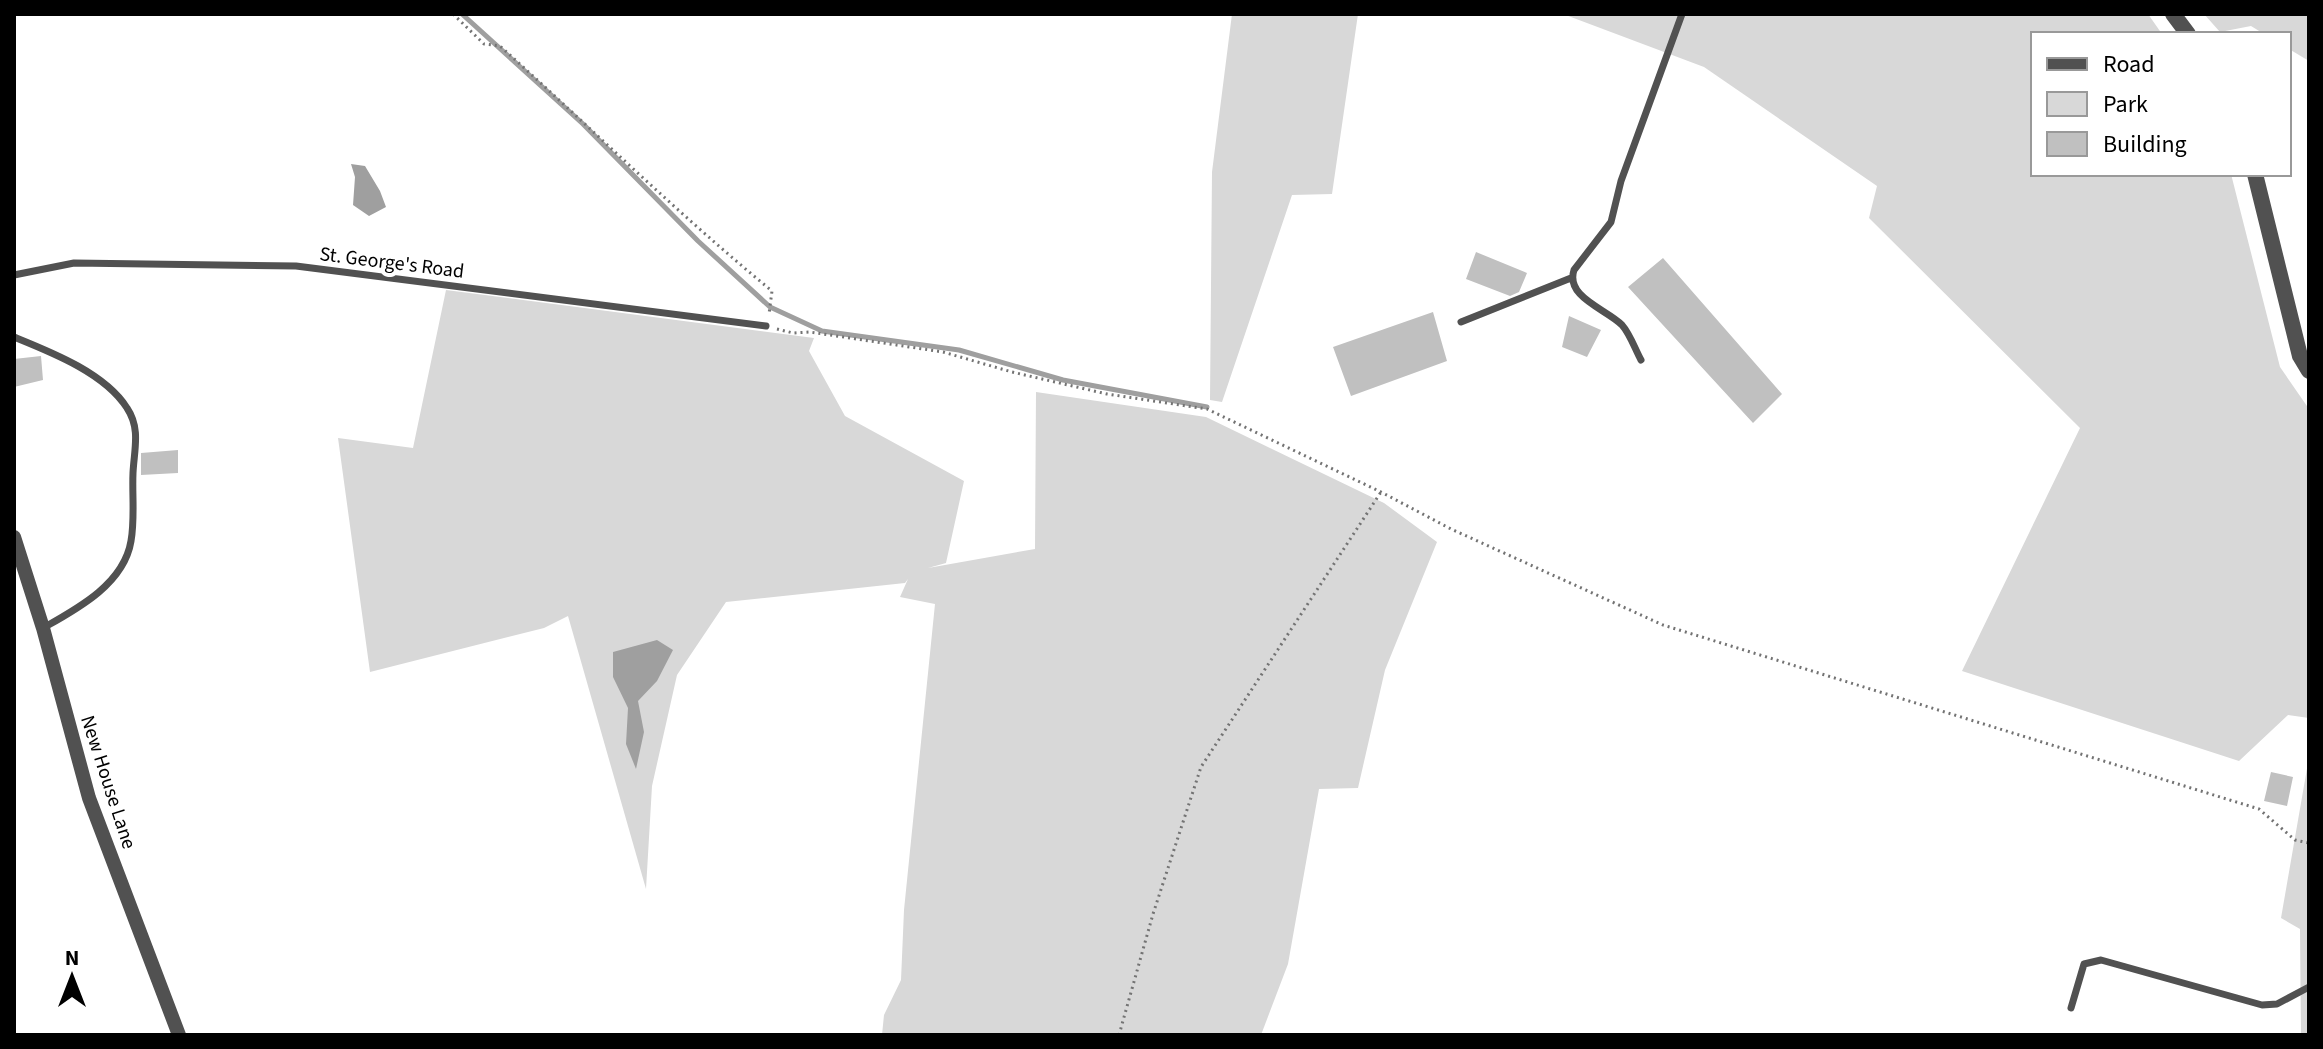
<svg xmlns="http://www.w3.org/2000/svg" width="2323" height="1049" viewBox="0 0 2323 1049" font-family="'Source Sans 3',sans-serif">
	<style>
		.green { fill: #d8d8d8 }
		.water { fill: #9f9f9f }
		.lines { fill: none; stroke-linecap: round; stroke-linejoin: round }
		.stream { stroke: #9f9f9f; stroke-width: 5 }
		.building { fill: #c0c0c0 }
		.path { stroke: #737373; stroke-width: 3; stroke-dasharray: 2 4; stroke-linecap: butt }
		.service { stroke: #515151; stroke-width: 7 }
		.minor { stroke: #515151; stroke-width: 14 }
		.tertiary { stroke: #515151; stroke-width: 16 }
		.labels { text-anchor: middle; stroke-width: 8; stroke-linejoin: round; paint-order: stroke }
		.street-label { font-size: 20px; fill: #000; stroke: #fff }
	</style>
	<rect width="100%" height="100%" fill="#fff"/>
	<path class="green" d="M1232,14H1358L1332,194L1292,195L1222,402L1210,400L1212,172Z
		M1563,14H2148L2162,34H2033V174H2231L2280,367L2309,409V718L2288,715L2239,761L1962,671L2080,428L1869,218L1877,186L1704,67Z
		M2204,14H2309V61L2289,49V34H2264L2251,26L2220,32Z
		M446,290L814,338L809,351L845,416L964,481L946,563L928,568L1035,549L1036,392L1206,417L1384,503L1437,542L1385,670L1358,788L1319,789L1288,964L1261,1035H882L884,1015L901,980L904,910L935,604L900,597L908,579L905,583L726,602L677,675L652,786L646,889L568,616L544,628L370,672L338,438L413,448Z
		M2309,757V1035H2301L2300,929L2281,918Z"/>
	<path class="water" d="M351,164L365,166L380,191L386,207L369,216L353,205L355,177Z
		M657,640L673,650L657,681L638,701L644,732L636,769L626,744L628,708L613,677V652Z"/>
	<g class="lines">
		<path class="stream" d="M462,14L583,124L698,241L770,307L822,331L959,350L1063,380L1207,407"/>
	</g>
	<path class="building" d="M1476,252L1527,273L1519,292L1510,296L1466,279Z
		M1663,258L1782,394L1753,423L1628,287Z
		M1433,312L1447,361L1351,396L1333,347Z
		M1569,316L1601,330L1587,357L1562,347Z
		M41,356L43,380L14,387V359Z
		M178,450V473L141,475V453Z
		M2271,772L2293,777L2287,806L2264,801Z"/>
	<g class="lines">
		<path class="path" d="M453,14L484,44L500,46C591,128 677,213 772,291L769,314
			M777,329L793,333L810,332L943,352L1012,372L1107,394L1207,409L1381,492L1451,529L1663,625L2259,809L2295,840L2309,843
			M1119,1035L1153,914L1201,767L1381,492"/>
		<path class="service" d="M14,275L74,263L296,266L766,326
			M1461,322L1571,278
			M14,337C51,352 105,373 127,408C141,429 134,450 133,473C132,495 135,519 131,541C124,584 77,609 43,628
			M1641,360C1635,349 1630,334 1622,325C1606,309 1565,297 1574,270L1611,222L1621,181L1682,14
			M2071,1008L2084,964L2101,960L2262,1005L2277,1004L2309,987"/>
		<path class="minor" d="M14,537L43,628L89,798L179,1035"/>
		<path class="tertiary" d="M2173,14L2188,34
			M2255,174L2300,356L2309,371"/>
	</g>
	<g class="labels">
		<g class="street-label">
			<text transform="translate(392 262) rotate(7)" y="7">St. George's Road</text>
			<text transform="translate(109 782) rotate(72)" y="7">New House Lane</text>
		</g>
	</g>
	<rect width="2323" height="1049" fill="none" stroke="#000000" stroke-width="32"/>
	<rect x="2031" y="32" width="260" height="144" fill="#ffffff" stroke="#999999" stroke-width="2"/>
	<rect x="2047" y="58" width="40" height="12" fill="#515151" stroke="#999999" stroke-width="2"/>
	<text x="2103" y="72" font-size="24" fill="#000000">Road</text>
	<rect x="2047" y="92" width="40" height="24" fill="#d8d8d8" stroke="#999999" stroke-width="2"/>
	<text x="2103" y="112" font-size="24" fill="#000000">Park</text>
	<rect x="2047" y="132" width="40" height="24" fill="#c0c0c0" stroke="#999999" stroke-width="2"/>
	<text x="2103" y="152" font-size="24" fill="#000000">Building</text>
	<g transform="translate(72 977)" stroke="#ffffff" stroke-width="6" paint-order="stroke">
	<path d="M0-6L14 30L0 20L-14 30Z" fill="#000000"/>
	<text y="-12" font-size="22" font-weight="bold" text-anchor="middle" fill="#000000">N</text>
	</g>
</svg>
